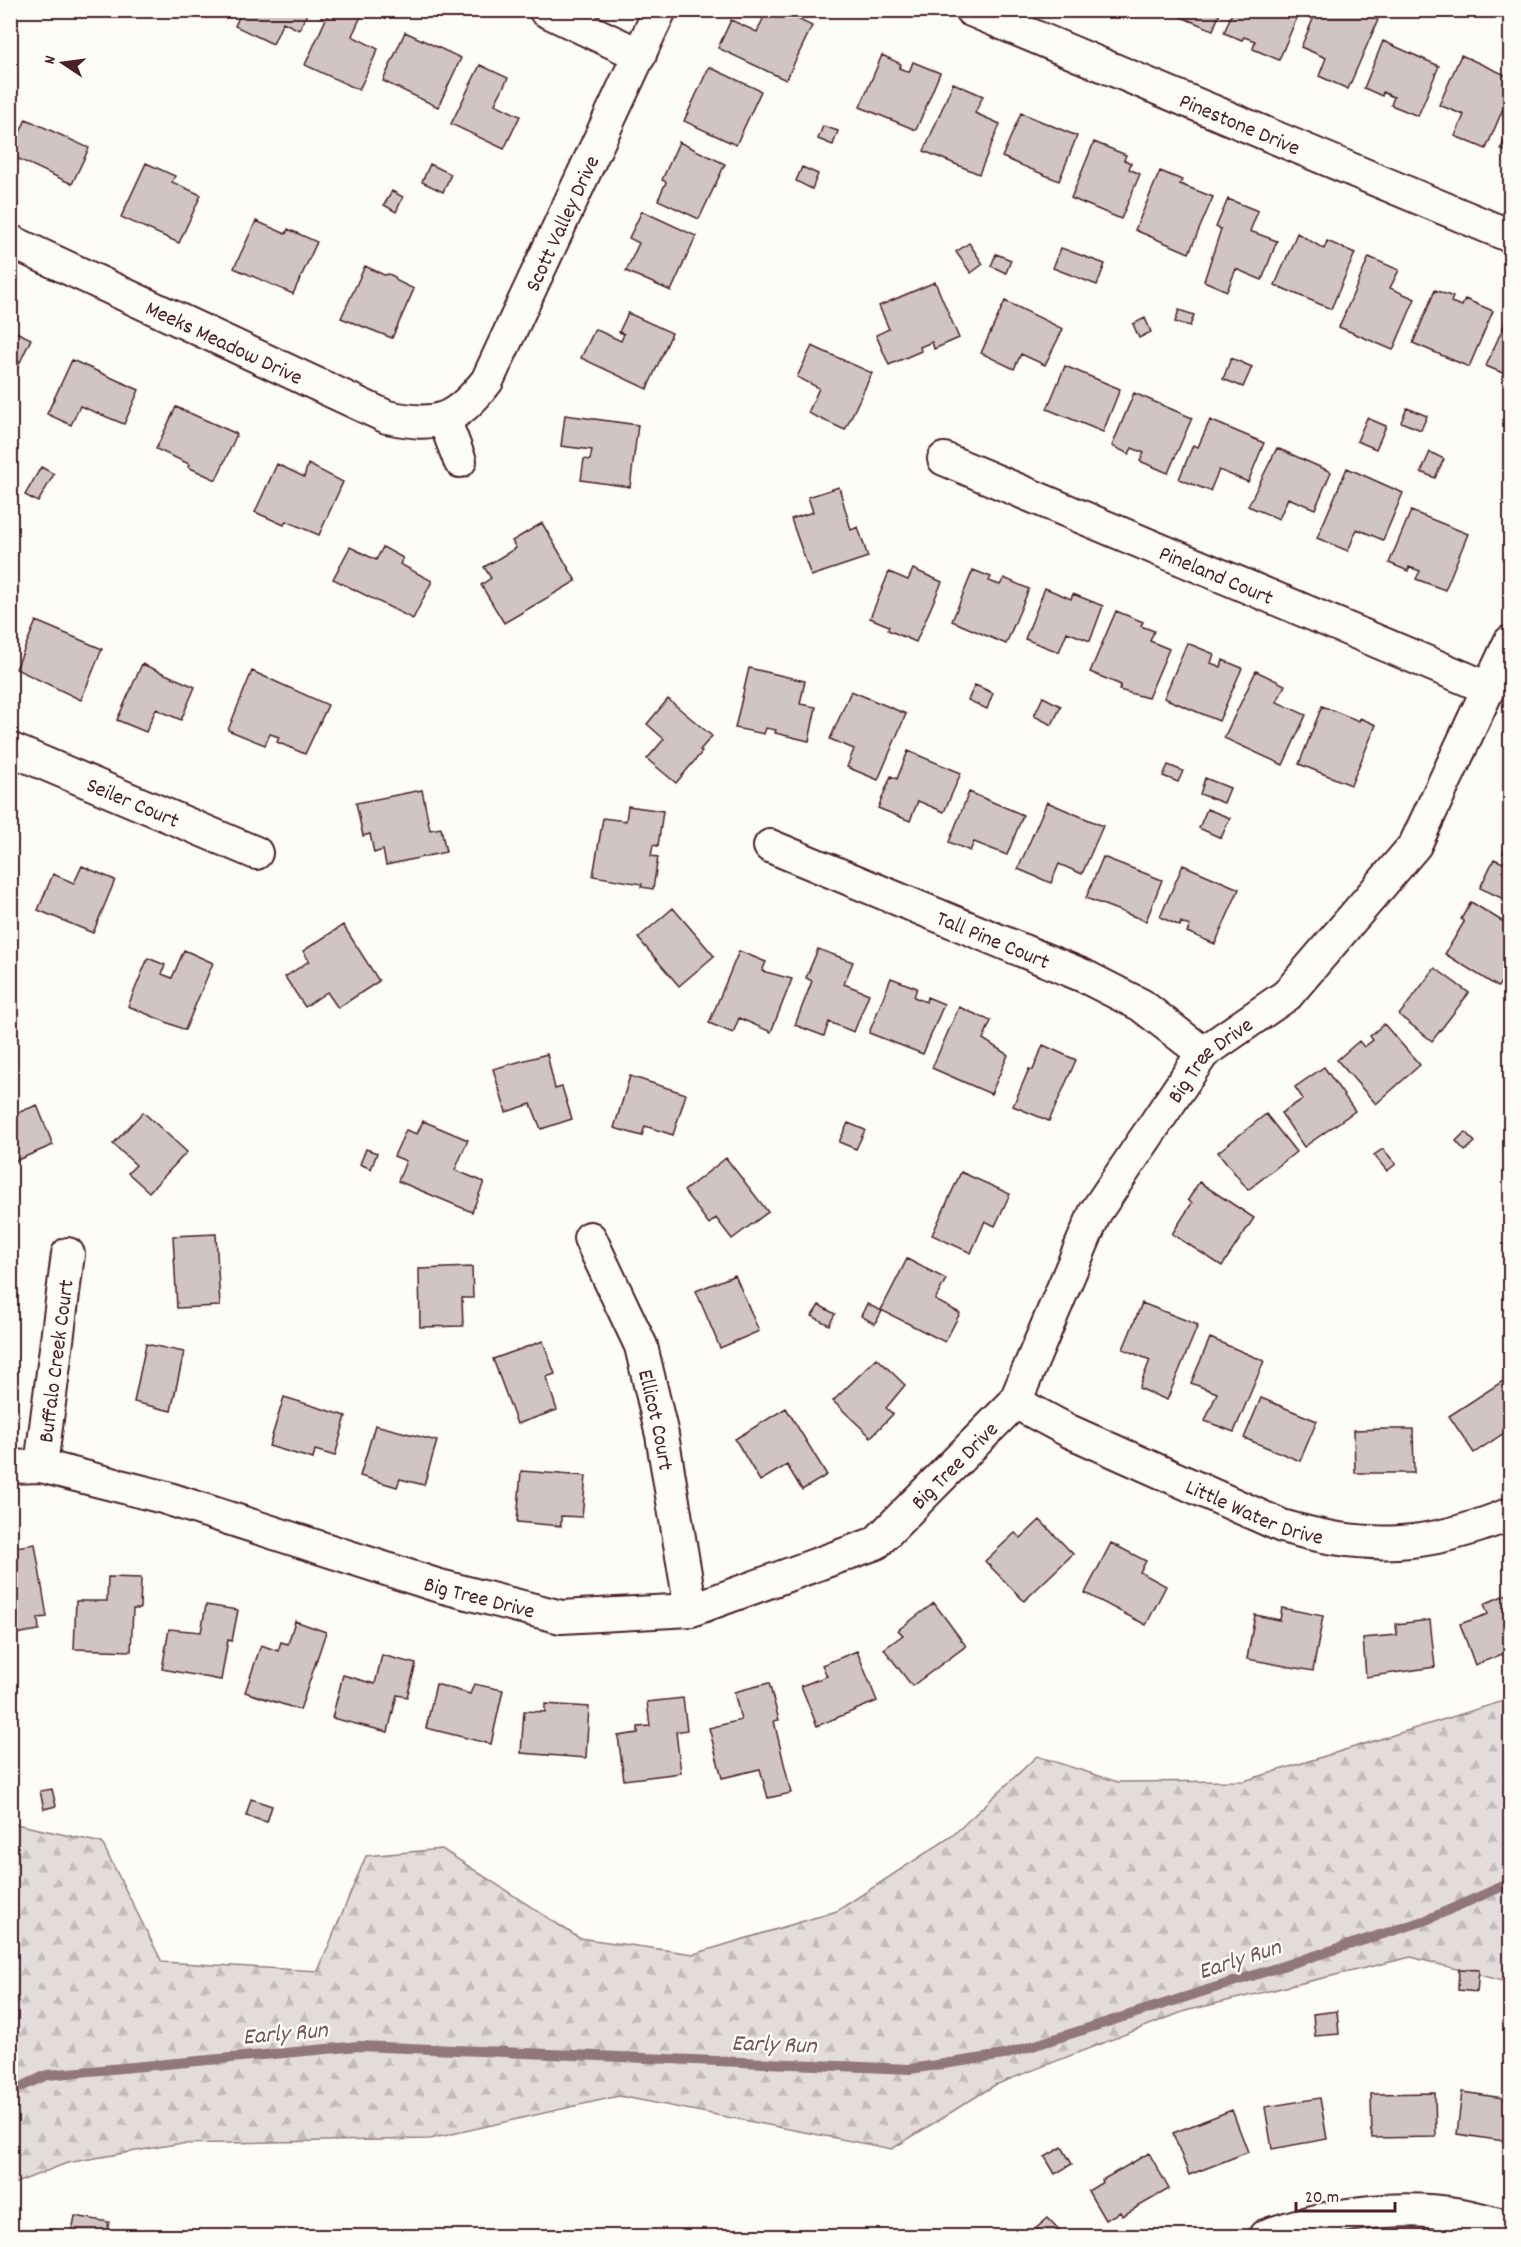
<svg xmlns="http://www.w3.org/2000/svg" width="1521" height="2247" viewBox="0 0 1521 2247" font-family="Dekko,sans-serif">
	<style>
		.forest { fill: url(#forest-firs); stroke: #967e82; stroke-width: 1.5 }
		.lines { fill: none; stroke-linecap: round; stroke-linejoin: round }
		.stream { stroke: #91777b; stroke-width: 10 }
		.building { fill: #d0c5c4; stroke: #4a1f2b; stroke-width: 1.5 }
		.minor-casing { stroke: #4a1f2b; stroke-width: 36 }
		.minor { stroke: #fdfcf7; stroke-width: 32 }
		.labels { text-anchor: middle; stroke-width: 5; stroke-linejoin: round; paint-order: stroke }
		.street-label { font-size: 22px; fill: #4a1f2b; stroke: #fdfcf7 }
		.water-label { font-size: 24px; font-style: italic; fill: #73525a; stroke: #fdfcf7 }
	</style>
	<defs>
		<pattern id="forest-firs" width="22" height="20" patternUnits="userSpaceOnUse" patternTransform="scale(1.5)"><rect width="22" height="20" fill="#e3dcda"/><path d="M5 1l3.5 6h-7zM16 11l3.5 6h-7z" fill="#c4bcbb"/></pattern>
	</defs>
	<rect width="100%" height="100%" fill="#fdfcf7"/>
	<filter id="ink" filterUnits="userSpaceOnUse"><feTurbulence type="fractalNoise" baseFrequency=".0167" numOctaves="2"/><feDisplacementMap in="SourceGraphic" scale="12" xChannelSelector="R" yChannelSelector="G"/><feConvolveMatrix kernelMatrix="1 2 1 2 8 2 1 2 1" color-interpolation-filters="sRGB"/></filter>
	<g filter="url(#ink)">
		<path class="forest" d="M1510,1699V1983L1411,1957L1185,2011L995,2085L892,2149L619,2096L430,2139L176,2144L67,2163L11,2185V1823L102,1843L162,1962L318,1971L366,1856L442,1849L579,1938L694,1954L837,1911L952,1836L1037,1756L1118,1782L1244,1781Z"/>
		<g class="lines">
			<path class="stream" d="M10,2092L47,2075L359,2046L910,2069L1004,2055L1424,1921L1510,1883"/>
		</g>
		<path class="building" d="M242,10H309L299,30L283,22L273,44L235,26Z
			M330,10L363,12L352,36L378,49L359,90L305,65Z
			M767,10H780L812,26L786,80L718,48L731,20L757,32Z
			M1184,10H1221L1213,30L1181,17Z
			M1233,10H1300L1279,60L1253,49L1255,41L1244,37L1242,40L1224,33Z
			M1317,10H1356L1378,20L1348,89L1319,76L1326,58L1301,47Z
			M405,32L461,58L438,107L383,81Z
			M1383,41L1439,66L1418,116L1391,105L1394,97L1391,96L1383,92L1382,96L1364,88Z
			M882,55L901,64L899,68L909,72L913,62L940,73L916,130L860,107Z
			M1461,55L1510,77V92L1486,149L1455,136L1464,115L1439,105Z
			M480,65L508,78L495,104L520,116L504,149L451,124Z
			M709,67L761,91L736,145L684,121Z
			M953,83L983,96L975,113L1000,124L979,174L924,151Z
			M1021,113L1077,136L1059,181L1002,157Z
			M26,119L89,148L72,184L10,155Z
			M1510,125V153L1501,149Z
			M823,126L838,131L833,145L818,139Z
			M679,142L725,164L699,219L658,200L666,182L662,180Z
			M1094,142L1126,155L1124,160L1131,163L1129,169L1140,174L1121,219L1071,198Z
			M146,163L175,176L172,182L201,195L179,243L121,217Z
			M430,164L451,174L443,192L422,182Z
			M802,167L818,174L812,189L796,181Z
			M1160,171L1182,180L1180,184L1213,197L1189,253L1135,230Z
			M392,191L403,197L396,212L384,205Z
			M1228,199L1258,211L1250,231L1277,241L1262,280L1236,269L1227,291L1204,281L1221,229L1216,227Z
			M642,211L696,236L671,291L626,271L639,243L629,238Z
			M256,221L286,234L288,229L317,242L293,294L234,268Z
			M1297,233L1324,249L1327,241L1355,253L1331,309L1275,285Z
			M969,243L983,264L971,273L956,252Z
			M1061,248L1105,264L1097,285L1053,268Z
			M996,254L1011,260L1006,273L991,266Z
			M1369,257L1399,270L1390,288L1415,299L1393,350L1339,327Z
			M365,266L384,275L389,274L395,277L397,281L414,289L392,338L341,318Z
			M935,282L959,338L934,349L932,342L927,344L920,347L921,351L889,365L876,335L889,329L879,306Z
			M1435,290L1453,297L1451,302L1462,306L1465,299L1493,311L1469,367L1413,343Z
			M1005,301L1063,329L1045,365L1021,354L1014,369L981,353Z
			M1179,310L1194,315L1190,326L1175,322Z
			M628,313L672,333L647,389L581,358L595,329L621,341L624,334L619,332Z
			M1508,316L1510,318V376L1486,366Z
			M1145,318L1151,332L1139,338L1133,324Z
			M10,329L31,339L10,383Z
			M812,346L872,373L845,430L808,413L819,388L797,377Z
			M1231,358L1252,367L1243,387L1223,379Z
			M72,360L139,390L124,424L80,406L71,425L47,414Z
			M1065,366L1120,389L1103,432L1047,409Z
			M1134,393L1192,418L1168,473L1140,461L1144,453L1132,448L1129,454L1112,446Z
			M176,407L237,434L216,480L188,467L189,464L156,449Z
			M1407,408L1427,416L1421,430L1401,422Z
			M565,415L638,425L630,487L581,480L584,459L590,460L592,450L561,446Z
			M1367,418L1386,426L1376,449L1357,441Z
			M1210,420L1264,443L1248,482L1219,470L1210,491L1179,479L1193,445L1198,447Z
			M1277,448L1331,472L1315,509L1288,498L1279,519L1248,506Z
			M1430,452L1444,459L1435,478L1421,472Z
			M277,464L304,477L308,464L343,482L319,535L286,521L284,525L255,512Z
			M41,467L54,474L38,502L25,495Z
			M1347,468L1403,493L1383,540L1357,529L1348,551L1317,538Z
			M839,487L851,530L858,527L868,557L811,576L791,519L813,512L808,497Z
			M1411,511L1468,534L1445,590L1416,579L1420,571L1409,567L1408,571L1389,563Z
			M542,523L576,581L504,623L481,585L491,578L484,567L516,548L512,541Z
			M350,547L376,560L383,547L403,558L400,564L432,581L413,619L333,579Z
			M913,569L942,582L916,642L888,630L889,626L870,618L889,572L908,580Z
			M973,570L991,577L989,581L1000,585L1004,578L1029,589L1006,644L952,621Z
			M1045,588L1071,599L1073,594L1103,606L1090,641L1067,632L1059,652L1025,639Z
			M1116,611L1143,622L1141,626L1154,631L1150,641L1169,649L1148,698L1119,690L1121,685L1090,672Z
			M36,621L102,649L81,700L16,669Z
			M1187,643L1214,654L1211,663L1221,667L1223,660L1242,668L1219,721L1164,698Z
			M142,664L195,687L181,720L156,709L146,732L117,720Z
			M749,668L805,681L800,704L816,707L809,741L775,733L776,730L766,728L764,734L735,728Z
			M252,671L328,705L305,754L277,742L279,737L270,734L265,745L228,730Z
			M1256,671L1285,685L1277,702L1306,715L1283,765L1224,738Z
			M975,685L993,693L987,709L968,700Z
			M851,691L906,714L878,780L847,767L854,749L830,739Z
			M1043,697L1061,706L1052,725L1034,716Z
			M668,699L712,736L700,750L702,752L676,783L647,759L664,739L647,724Z
			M1322,706L1359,721L1360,718L1376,725L1351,785L1299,764Z
			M908,751L961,773L944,812L918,801L910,821L878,808L891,776L897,779Z
			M1168,765L1183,771L1178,782L1163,776Z
			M1205,778L1230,788L1224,803L1200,794Z
			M422,790L430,830L441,828L446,852L386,865L383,850L374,853L370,834L363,836L356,803Z
			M969,792L1023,815L1007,855L974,842L970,851L949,842Z
			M1047,802L1103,826L1082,874L1059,864L1051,883L1018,869Z
			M628,806L663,811L658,846L653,845L651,856L658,857L653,889L641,887L642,884L593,876L603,818L626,821Z
			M1207,809L1230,818L1221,838L1199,828Z
			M1510,838V902L1480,888L1494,859L1503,863L1507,854L1503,853Z
			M1103,857L1162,880L1146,921L1086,898Z
			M1183,865L1239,889L1215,944L1187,932L1190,926L1187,925L1181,922L1180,926L1160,917Z
			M82,866L115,880L93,933L38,910L53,874L74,883Z
			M1471,902L1510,926V966L1498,987L1445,954L1464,922L1461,919Z
			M673,908L714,956L679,986L638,938Z
			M343,925L379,981L338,1008L327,992L305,1007L285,977L309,961L303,951Z
			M818,949L853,962L844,984L869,994L854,1032L829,1022L824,1036L795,1025L812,981L806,978Z
			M184,950L213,963L185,1030L128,1006L148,958L165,965L162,974L172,978Z
			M739,951L766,962L762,971L792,979L771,1032L739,1018L733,1033L709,1023Z
			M1435,968L1469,993L1432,1041L1399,1015Z
			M891,978L917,988L914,997L926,1002L927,997L944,1004L923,1054L869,1033Z
			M959,1007L991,1021L983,1039L1008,1055L991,1094L932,1068Z
			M1384,1024L1420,1065L1376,1104L1337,1060L1359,1041L1364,1047L1373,1040L1370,1036Z
			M1043,1045L1076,1060L1049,1121L1013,1106L1029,1069L1033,1070Z
			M547,1054L555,1089L562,1087L572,1119L541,1129L531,1104L506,1112L493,1069Z
			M1324,1067L1355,1111L1304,1147L1281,1113L1303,1099L1295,1087Z
			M630,1076L686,1094L673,1135L645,1126L642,1136L614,1128Z
			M37,1105L53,1145L10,1163V1116Z
			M143,1112L187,1152L149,1192L128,1173L136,1165L113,1144Z
			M1266,1114L1296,1152L1248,1190L1218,1152Z
			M423,1121L468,1140L455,1170L484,1182L472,1212L398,1181L406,1161L394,1156L406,1130L417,1134Z
			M848,1123L865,1130L856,1149L839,1142Z
			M1465,1132L1475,1142L1465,1151L1456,1141Z
			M366,1149L377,1153L371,1169L360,1164Z
			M1383,1149L1396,1164L1387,1171L1374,1155Z
			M726,1158L768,1212L732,1239L716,1218L709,1224L684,1191Z
			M961,1172L1010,1194L995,1226L985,1221L971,1253L932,1235Z
			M1199,1182L1254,1218L1222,1266L1172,1234L1192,1203L1188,1200Z
			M216,1234L220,1306L177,1308L173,1236Z
			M907,1259L946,1279L935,1300L960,1313L945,1342L881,1310Z
			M472,1267L473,1298H462L463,1326L420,1327L419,1269Z
			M735,1275L759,1331L720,1348L696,1291Z
			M1142,1303L1198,1325L1167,1400L1139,1388L1150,1360L1123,1349Z
			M867,1304L882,1311L875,1324L861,1316Z
			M819,1305L835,1314L829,1325L812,1316Z
			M1210,1338L1264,1361L1234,1432L1205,1421L1217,1393L1191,1383Z
			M543,1341L555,1374L546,1377L557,1410L517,1424L493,1359Z
			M146,1344L184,1352L171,1411L134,1402Z
			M877,1358L905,1385L886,1408L893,1414L871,1437L833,1401Z
			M1509,1377L1510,1429L1474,1453L1449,1416Z
			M284,1397L346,1416L335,1456L315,1450L313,1459L269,1446Z
			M1261,1398L1317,1421L1300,1461L1244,1438Z
			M786,1408L827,1475L802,1490L787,1465L760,1481L735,1439Z
			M375,1425L437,1441L424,1485L400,1479L397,1487L360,1476Z
			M1384,1429H1413L1414,1473H1355L1354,1430Z
			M521,1471L586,1476L582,1517L561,1516V1526L517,1522Z
			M1040,1520L1073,1554L1024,1601L985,1561L1015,1533L1021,1538Z
			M1111,1543L1146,1561L1140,1572L1166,1586L1146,1625L1085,1593Z
			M35,1544L47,1617L38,1618L39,1630L10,1635V1548Z
			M108,1577L141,1578L140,1609H133L131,1651L74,1649L76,1601H107Z
			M1510,1593V1651L1475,1665L1460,1624L1488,1614L1484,1604Z
			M934,1603L966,1646L912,1686L884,1649L903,1635L898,1630Z
			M206,1605L238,1610L232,1641L228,1640L221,1680L162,1669L169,1629L201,1632Z
			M1282,1608L1323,1616L1313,1671L1247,1659L1255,1615L1280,1620Z
			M1430,1620L1435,1667L1366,1677L1363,1638L1397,1635L1396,1624Z
			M295,1621L326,1632L300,1710L245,1692L261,1645L278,1651L281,1642L288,1644Z
			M857,1651L877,1701L817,1726L801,1686L827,1676L822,1665Z
			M382,1655L416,1664L407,1697L397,1695L388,1732L332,1718L343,1675L375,1684Z
			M769,1683L779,1720L774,1721L791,1793L768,1798L760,1769L722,1778L709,1728L741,1720L734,1692Z
			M436,1684L470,1694L474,1684L503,1690L491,1744L426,1728Z
			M683,1698L687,1730L676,1732L681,1773L624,1780L618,1736L638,1733V1727L650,1726L647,1702Z
			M545,1704L589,1707L586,1758L521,1753L524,1711L545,1712Z
			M52,1789L56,1806L44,1809L40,1791Z
			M251,1799L272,1806L267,1822L246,1816Z
			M1459,1969L1479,1970L1477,1992L1458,1990Z
			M1337,2011L1339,2034L1315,2036L1313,2014Z
			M1462,2092L1510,2099V2142L1457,2134Z
			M1435,2093L1436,2137L1372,2138L1371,2094Z
			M1320,2098L1327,2139L1272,2149L1265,2107Z
			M1232,2110L1248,2152L1189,2175L1173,2133Z
			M1062,2147L1072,2164L1055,2174L1045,2157Z
			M1149,2153L1169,2189L1122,2216L1120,2212L1105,2220L1088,2191L1103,2182L1102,2180Z
			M75,2216L109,2222L106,2236H71Z
			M1048,2218L1065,2236H1027Z"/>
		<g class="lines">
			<g class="minor-casing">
				<g id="minor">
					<path d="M545,10L640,55"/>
					<path id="s1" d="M971,10L1510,236"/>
					<path id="s2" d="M10,241L387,417C438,428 455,421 487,381L660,10"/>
					<path d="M444,419L460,461"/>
					<path id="s3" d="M944,459L1488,688"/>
					<path id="s4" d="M10,749L256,853"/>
					<path id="s5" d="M770,846L1084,976L1141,1005L1203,1053"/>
					<path id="s6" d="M590,1238L641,1346L662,1435L691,1610"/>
					<path id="s7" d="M1015,1402L1069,1431L1282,1526C1367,1551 1429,1548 1510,1514"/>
					<path id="s8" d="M41,1466L68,1254"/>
					<path id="s9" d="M10,1467L41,1466L163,1497L436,1585L561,1617L691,1610L876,1543L1015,1402L1095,1213L1203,1053L1287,995L1415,845L1510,642"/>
					<path d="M1265,2236C1323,2215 1394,2204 1456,2214C1475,2217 1493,2223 1510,2227"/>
				</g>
			</g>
			<use href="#minor" class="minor"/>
		</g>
	</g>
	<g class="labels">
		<g class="street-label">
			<text dy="8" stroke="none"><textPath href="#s1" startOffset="292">Pinestone Drive</textPath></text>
			<text dy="8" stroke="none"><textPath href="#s2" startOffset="706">Scott Valley Drive</textPath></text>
			<text dy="8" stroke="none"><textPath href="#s2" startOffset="237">Meeks Meadow Drive</textPath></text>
			<text dy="8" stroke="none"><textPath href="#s3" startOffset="296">Pineland Court</textPath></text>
			<text dy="8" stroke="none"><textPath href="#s4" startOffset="134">Seiler Court</textPath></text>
			<text dy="8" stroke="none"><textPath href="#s5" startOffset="242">Tall Pine Court</textPath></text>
			<text dy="8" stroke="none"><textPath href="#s9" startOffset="1496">Big Tree Drive</textPath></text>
			<text dy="8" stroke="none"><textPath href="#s8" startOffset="106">Buffalo Creek Court</textPath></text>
			<text dy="8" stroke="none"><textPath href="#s6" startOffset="195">Ellicot Court</textPath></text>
			<text dy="8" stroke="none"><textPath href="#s9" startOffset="1010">Big Tree Drive</textPath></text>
			<text dy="8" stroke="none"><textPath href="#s7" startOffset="264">Little Water Drive</textPath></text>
			<text dy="8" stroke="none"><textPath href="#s9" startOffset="489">Big Tree Drive</textPath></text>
		</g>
		<g class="water-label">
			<text transform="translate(1239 1958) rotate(-18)" y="8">Early Run</text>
			<text transform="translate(285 2032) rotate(-5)" y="8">Early Run</text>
			<text transform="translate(774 2043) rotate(2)" y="8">Early Run</text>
		</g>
	</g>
	<rect width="1521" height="2247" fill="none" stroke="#fdfcf7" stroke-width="36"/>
	<rect x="18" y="18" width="1485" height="2211" fill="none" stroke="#4a1f2b" stroke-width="2" filter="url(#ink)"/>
	<g transform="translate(63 63) rotate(283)" stroke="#fdfcf7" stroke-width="4.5" paint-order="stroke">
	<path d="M0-4.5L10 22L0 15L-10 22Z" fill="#4a1f2b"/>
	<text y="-9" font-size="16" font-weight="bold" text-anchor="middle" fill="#4a1f2b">N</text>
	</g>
	<path d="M1296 2202v9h99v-9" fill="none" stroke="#4a1f2b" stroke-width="3"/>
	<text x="1305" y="2202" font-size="18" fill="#4a1f2b" stroke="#fdfcf7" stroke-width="4.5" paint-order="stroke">20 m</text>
</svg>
